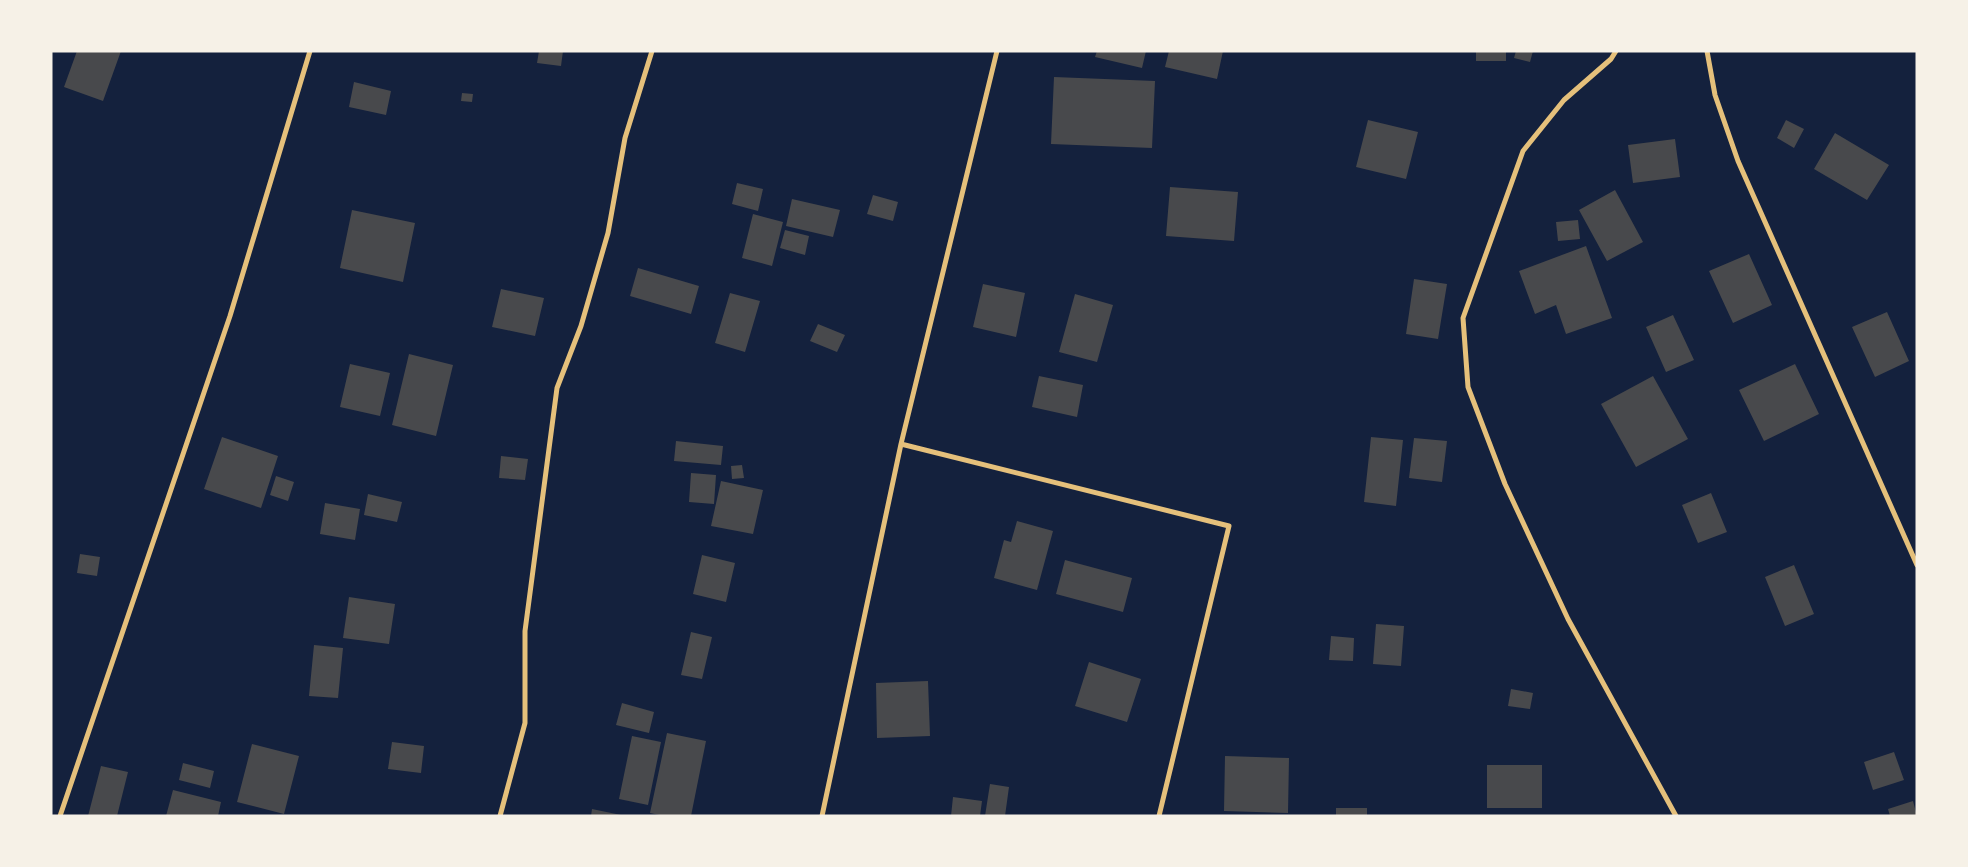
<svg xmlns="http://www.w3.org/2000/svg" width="1968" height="867" viewBox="0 0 1968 867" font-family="Bitter,serif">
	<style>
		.building { fill: #48494c }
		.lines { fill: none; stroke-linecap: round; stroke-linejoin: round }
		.minor { stroke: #e5c07b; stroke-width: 5 }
	</style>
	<rect width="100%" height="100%" fill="#14213d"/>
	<path class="building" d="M77,51H121L103,101L64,87Z
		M539,51H563L561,66L537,63Z
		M1097,51H1146L1142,68L1095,57Z
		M1169,51H1223L1217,79L1165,67Z
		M1476,51H1506V61H1476Z
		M1516,51H1533L1530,62L1514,58Z
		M1054,77L1155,81L1152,148L1051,144Z
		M354,82L391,91L386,115L349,107Z
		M462,93L473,94L472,102L461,101Z
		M1368,120L1418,132L1406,179L1356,167Z
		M1786,120L1804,129L1794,148L1777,138Z
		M1835,133L1889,165L1867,200L1814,169Z
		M1675,139L1680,177L1633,183L1628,145Z
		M737,183L763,189L758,211L732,204Z
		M1170,187L1238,192L1234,241L1166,236Z
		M1615,190L1643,242L1607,261L1579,210Z
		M873,195L898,202L893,221L867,214Z
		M792,199L840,210L833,237L786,226Z
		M352,210L415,223L403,282L340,268Z
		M753,214L783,222L772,266L742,258Z
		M1578,220L1580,239L1558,241L1556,222Z
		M785,230L809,236L805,255L780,248Z
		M1586,246L1612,318L1566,334L1556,305L1535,314L1519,271Z
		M1749,254L1772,305L1733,323L1709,271Z
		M638,268L699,286L691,314L630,296Z
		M1414,279L1447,284L1438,339L1406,334Z
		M983,284L1025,293L1016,337L973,327Z
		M501,289L544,298L535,336L492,327Z
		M730,293L760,301L745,352L715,343Z
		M1075,294L1113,305L1097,362L1059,352Z
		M1887,312L1909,361L1875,377L1852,327Z
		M1673,315L1694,360L1666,372L1646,327Z
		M818,324L845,335L837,352L810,341Z
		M409,354L453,365L436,436L392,425Z
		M350,364L390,373L380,416L340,407Z
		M1795,364L1819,414L1764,441L1739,390Z
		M1039,376L1083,385L1077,417L1032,407Z
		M1653,376L1688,439L1636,467L1601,404Z
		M222,437L278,456L261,508L204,489Z
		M1371,437L1403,440L1396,506L1364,502Z
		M1414,438L1447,441L1442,482L1409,478Z
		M676,441L723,446L721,465L674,461Z
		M501,456L528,459L525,480L499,478Z
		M742,465L744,478L732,479L731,466Z
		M691,473L716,475L714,504L689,502Z
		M276,476L294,482L288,501L270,495Z
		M721,481L763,490L753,534L711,526Z
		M1711,493L1727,532L1698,543L1682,505Z
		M368,494L402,502L397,522L364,515Z
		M325,503L360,509L355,540L320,534Z
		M1017,521L1053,531L1037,590L994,578L1004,540L1011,542Z
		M80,554L100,557L97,576L77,573Z
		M702,555L735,563L726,602L693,594Z
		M1065,560L1132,578L1123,612L1056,594Z
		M1794,565L1814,614L1785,626L1765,577Z
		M349,597L395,604L389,644L343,638Z
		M1376,624L1404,626L1401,666L1373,664Z
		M691,632L712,637L702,679L681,675Z
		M1331,636L1354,638L1353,661L1329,660Z
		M314,645L343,648L338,698L309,696Z
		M1089,662L1141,679L1127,722L1075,706Z
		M928,681L930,736L877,738L876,683Z
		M1511,689L1533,693L1530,709L1508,706Z
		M622,703L654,712L649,733L616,725Z
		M667,733L706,741L691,816H664L650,813Z
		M632,736L661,742L648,805L619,799Z
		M392,742L424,746L421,773L388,769Z
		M252,744L299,756L284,814L237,802Z
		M1894,752L1904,780L1873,790L1864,762Z
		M1225,756L1289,758L1288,813L1224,811Z
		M183,763L214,771L210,788L179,780Z
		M1487,765H1542V808H1487Z
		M101,766L128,772L117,816H88Z
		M990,784L1009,787L1005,816H985Z
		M173,790L221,802L218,816H166Z
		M953,797L982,801L980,816H951Z
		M1913,801L1917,816H1890L1888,809Z
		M1336,808H1367V816H1336Z
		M592,809L621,815V816H591Z"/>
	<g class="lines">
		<path class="minor" d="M1616,51L1611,59L1564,100L1523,151L1463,318L1468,387L1505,484L1568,619L1676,816
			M1707,51L1715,95L1738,161L1917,565
			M901,444L1229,526L1159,816
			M60,816L230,316L310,51
			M500,816L525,723V631L557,388L581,326L608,233L625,138L652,51
			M822,816L901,444L997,51"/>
	</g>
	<rect width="1968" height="867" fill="none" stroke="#f6f1e7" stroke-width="105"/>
</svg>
